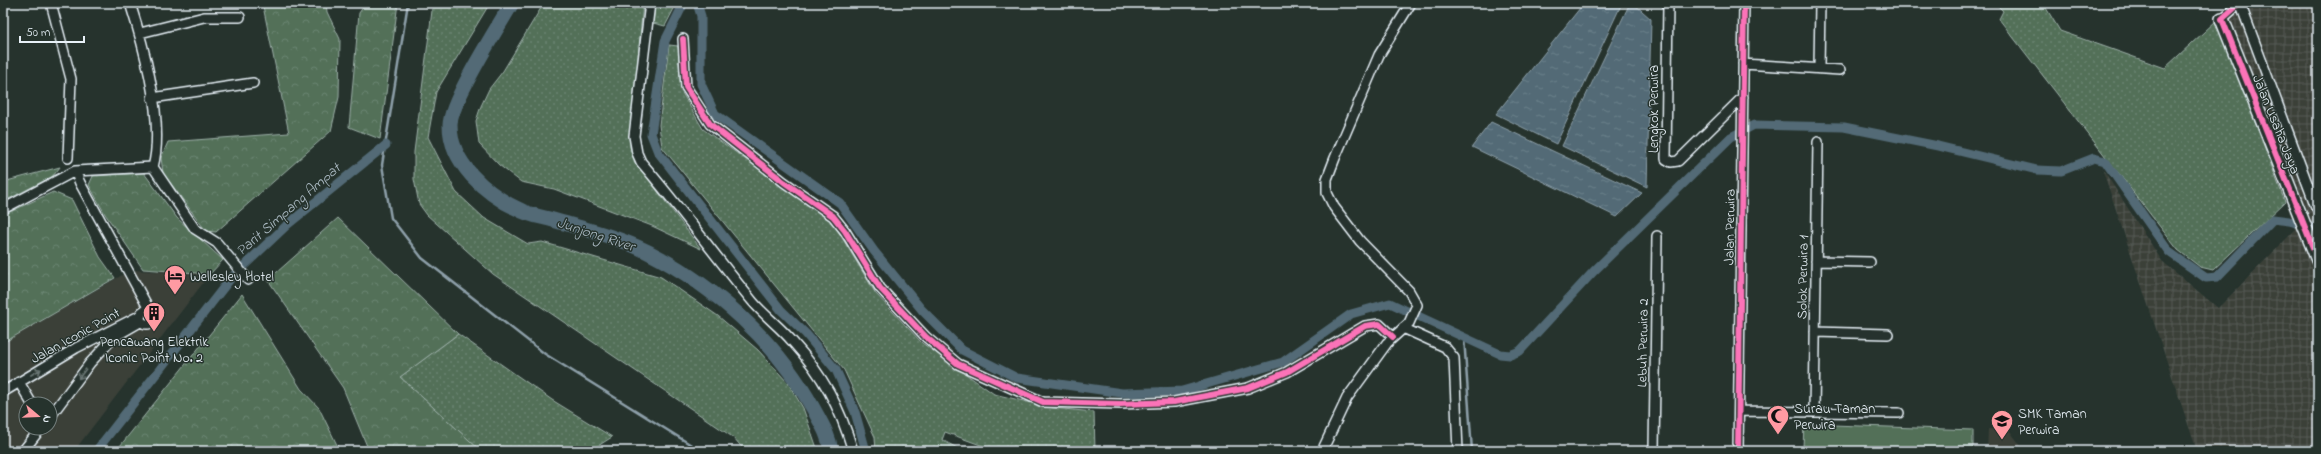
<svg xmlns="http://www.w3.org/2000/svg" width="2321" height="454" viewBox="0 0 2321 454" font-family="'Indie Flower',sans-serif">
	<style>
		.built { fill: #3a4038; fill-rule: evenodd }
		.industrial { fill: url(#industrial-grid) }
		.grass { fill: url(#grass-dots); stroke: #9db0a8 }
		.forest { fill: url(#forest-crowns); stroke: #9db0a8 }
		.pitch { fill: #527059; stroke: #9db0a8 }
		.water { fill: url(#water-ripples); stroke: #8ea0aa }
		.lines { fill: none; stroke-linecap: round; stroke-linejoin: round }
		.stream { stroke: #8ea0aa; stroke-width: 2.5 }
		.canal { stroke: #526a76; stroke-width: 9 }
		.river { stroke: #526a76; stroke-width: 15 }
		.street-casing { stroke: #e8f1f8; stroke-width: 12 }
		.secondary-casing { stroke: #e8f1f8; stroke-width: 16 }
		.street { stroke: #26332d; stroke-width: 9 }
		.secondary { stroke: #26332d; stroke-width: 13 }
		.cycleway-casing { stroke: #26332d; stroke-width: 8 }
		.cycleway { stroke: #fb73b8; stroke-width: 6 }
		.oneway { stroke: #6a7674 }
		.labels { text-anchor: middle; stroke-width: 3; stroke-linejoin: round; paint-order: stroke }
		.street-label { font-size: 14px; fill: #e8f1f8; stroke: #26332d }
		.poi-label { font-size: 14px; fill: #e8f1f8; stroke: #26332d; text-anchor: start }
		.water-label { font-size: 15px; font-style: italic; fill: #acbbc4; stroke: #26332d }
	</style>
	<defs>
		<pattern id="industrial-grid" width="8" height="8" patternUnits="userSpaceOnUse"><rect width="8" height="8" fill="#3a4038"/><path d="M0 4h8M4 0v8" fill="none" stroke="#565c56"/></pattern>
		<pattern id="grass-dots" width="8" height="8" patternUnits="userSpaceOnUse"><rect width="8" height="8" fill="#527059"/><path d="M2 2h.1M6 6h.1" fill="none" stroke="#6b8572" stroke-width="1.8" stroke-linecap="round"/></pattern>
		<pattern id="forest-crowns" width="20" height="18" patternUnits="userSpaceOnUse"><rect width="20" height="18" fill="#527059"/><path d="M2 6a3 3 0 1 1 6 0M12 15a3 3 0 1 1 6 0" fill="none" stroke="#6b8572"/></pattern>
		<pattern id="water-ripples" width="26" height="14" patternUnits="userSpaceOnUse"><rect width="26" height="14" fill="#526a76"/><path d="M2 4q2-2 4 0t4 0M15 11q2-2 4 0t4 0" fill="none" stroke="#6b808a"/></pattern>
	</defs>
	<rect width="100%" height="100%" fill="#26332d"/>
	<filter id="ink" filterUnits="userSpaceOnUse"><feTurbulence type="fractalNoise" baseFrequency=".025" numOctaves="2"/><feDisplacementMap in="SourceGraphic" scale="8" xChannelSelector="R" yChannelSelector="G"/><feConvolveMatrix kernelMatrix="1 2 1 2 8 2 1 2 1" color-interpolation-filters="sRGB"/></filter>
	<g filter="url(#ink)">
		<path class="built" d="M131,270L210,274L74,451H3V343ZM26,404H50V428H26Z
			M1988,429L2009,430L2025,451H1987Z"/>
		<path class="industrial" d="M2235,3H2318V451H2197L2102,168L2162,261L2218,308L2296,229L2217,20Z"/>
		<path class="grass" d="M433,3H490L436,92L428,137L456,192L484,218L528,244L542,242L661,277L718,316L758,350L788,383L803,408L818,451H745L734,438L493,274L427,215L419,204L414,179V152Z
			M544,3H643L630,147L635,161L701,249L652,226L554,189L521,182L499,165L479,144L476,121L481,106L489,89L503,71Z
			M655,3H677L665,26L653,23Z
			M1995,3H2043L2060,31L2165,68L2217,20L2285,202L2213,270L2200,267L2178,250L1999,19L2003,11Z
			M669,45L678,46L681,91L703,129L832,221L876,294L922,343L994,394L1053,408L1094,412L1095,451H997L945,432L942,440L963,451H876L875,437L844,370L662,147L659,125Z
			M458,334L552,400L612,437L590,451H481L400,377Z"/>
		<path class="forest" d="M245,3H326L327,12L340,39L339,97L331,131L216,232L206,231L163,173L161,158L168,142L289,133L263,6Z
			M366,3H398L380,139L349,127L359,13Z
			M60,167L53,176L3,202V182Z
			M144,173L177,218L223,260L210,274L143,269L105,214L89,185L93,176Z
			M53,192L72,200L100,257L115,278L3,343V215Z
			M338,218L458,334L400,377L481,451H369L343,388L268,280Z
			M242,294L301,389L319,408L340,451H116Z"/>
		<path class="pitch" d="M1804,424L1973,430V451H1800L1803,448Z"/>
		<path class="water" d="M1584,3H1622L1556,144L1496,114Z
			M1630,3H1633L1651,19L1647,187L1562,146Z
			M1491,122L1642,193L1617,217L1472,147Z"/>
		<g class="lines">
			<path class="stream" d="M408,3L382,165L391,218L422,258L545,354L701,451
				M1464,337L1472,451"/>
			<path class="canal" d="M684,3L665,41L651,134L658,152L781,310L806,334L836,370L855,412L866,451
				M697,3L701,16V84L715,114L840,203L874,251L922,310L962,350L1017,378L1122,393L1182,391L1283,362L1351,314L1390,303L1500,354L1510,355L1520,351L1594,271L1731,137L1754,125L1844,127L1938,146L2037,170L2061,171L2094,158L2105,161L2169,252L2206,278L2217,277L2273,219L2289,221L2318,229
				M96,451L231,278L287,225L386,145"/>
			<path class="river" d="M512,3C498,27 450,102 450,125C450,163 486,194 518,209C528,215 542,217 553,220C584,229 619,237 648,252C715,286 777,342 813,408C821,423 829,435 831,451"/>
			<g class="street-casing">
				<path id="street" d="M51,3L71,79L68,158
					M130,3C144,47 165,122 153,167
					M650,3L634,136L637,153L641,162C680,207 715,256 753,302C765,316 780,327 792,341C823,375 840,407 853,451
					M1668,3L1666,159L1671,162L1678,161L1743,97
					M2240,3L2316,207L2318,208
					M2222,19L2240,3
					M140,33L204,17H240
					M683,39L686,87L710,124L784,182L833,216L845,231L880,288L926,337L958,364L1043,402L1121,404L1174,402L1248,388L1287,372L1365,326L1379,324L1393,337
					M1743,64L1840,70
					M1819,68L1820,3
					M152,98L253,83
					M153,167L195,229L217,243L248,280
					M75,171L80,183L150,311
					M3,209L75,171L153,167
					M1816,261L1870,262
					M140 317a7 7 0 1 1 14 0a7 7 0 1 1-14 0Z
					M1403,328L1445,347L1454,358L1458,451
					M1815,332L1888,334
					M19,382L32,404
					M3,392L76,348L141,315
					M1739,411L1899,413
					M1814,412L1818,142
					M50,417L90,363L114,337L140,322
					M23,451L41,428
					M1322,451L1347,398L1387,343L1409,323L1417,305L1409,291L1360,241L1334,207L1327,193V179L1335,158L1379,55L1411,3
					M1654,451L1657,236
					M1738,451L1744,3"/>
			</g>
			<g class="secondary-casing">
				<path id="secondary" d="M2222,19L2318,260"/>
			</g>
			<use href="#street" class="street"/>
			<use href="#secondary" class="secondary"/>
			<g class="cycleway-casing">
				<path id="cycleway" d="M2240,3L2222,19L2318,260
					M683,39L686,87L710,124L784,182L833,216L845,231L880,288L926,337L958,364L1043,402L1121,404L1174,402L1248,388L1287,372L1365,326L1379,324L1393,337
					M1738,451L1744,3"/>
			</g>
			<use href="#cycleway" class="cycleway"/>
		</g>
		<defs><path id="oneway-shaft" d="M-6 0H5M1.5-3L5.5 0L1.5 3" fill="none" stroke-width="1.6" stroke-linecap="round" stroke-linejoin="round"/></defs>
		<g class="oneway">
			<use href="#oneway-shaft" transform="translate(36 372) rotate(-30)"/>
			<use href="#oneway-shaft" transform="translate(82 374) rotate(127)"/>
		</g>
	</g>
	<defs>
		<g id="hotel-pin" transform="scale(1.15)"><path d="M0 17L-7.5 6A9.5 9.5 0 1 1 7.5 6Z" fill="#ff9aa2" stroke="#26332d"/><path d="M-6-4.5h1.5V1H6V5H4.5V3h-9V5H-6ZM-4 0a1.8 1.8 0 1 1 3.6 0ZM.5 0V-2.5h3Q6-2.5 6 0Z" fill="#111"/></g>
		<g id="building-pin" transform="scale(1.15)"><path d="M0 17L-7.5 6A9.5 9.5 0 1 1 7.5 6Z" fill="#ff9aa2" stroke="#26332d"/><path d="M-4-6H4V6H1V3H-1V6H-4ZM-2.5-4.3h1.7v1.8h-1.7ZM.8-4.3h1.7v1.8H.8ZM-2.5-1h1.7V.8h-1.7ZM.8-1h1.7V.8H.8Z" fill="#111"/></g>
		<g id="mosque-pin" transform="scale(1.15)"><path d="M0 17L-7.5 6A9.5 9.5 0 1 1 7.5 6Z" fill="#ff9aa2" stroke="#26332d"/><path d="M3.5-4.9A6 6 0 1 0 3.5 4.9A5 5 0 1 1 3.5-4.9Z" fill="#111"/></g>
		<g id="school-pin" transform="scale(1.15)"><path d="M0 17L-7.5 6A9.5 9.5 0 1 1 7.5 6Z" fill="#ff9aa2" stroke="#26332d"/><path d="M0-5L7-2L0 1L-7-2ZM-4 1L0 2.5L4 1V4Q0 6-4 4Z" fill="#111"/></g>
	</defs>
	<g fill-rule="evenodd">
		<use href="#hotel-pin" x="175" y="276"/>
		<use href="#building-pin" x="154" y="313"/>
		<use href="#mosque-pin" x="1778" y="416"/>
		<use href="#school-pin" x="2002" y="421"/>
	</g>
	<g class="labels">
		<g class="street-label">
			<text transform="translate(1653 109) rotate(-90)" y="5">Lengkok Perwira</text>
			<text transform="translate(2277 124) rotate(68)" y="5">Jalan Usaha Jaya</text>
			<text transform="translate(1729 227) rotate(-89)" y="5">Jalan Perwira</text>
			<text transform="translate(1802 277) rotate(-89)" y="5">Solok Perwira 1</text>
			<text transform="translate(75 335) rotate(-29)" y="5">Jalan Iconic Point</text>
			<text transform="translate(1642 343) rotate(-89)" y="5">Lebuh Perwira 2</text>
		</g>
		<g class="poi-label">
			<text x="190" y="281">Wellesley Hotel</text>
			<text x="154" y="346" text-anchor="middle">Pencawang Elektrik<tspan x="154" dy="16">Iconic Point No. 2</tspan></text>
			<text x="1794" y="413">Surau Taman<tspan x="1794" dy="16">Perwira</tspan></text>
			<text x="2018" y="418">SMK Taman<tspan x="2018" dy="16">Perwira</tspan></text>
		</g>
		<g class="water-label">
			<text transform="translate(288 209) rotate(-41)" y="5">Parit Simpang Ampat</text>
			<text transform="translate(596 234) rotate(18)" y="5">Junjong River</text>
		</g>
	</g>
	<rect width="2321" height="454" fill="none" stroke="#26332d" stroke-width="16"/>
	<rect x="8" y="8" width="2305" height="438" fill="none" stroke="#e8f1f8" stroke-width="1.5" filter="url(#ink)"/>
	<g transform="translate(38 416) rotate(109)"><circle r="19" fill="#26332d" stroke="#747f7e"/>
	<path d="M0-3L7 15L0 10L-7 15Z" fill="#ff9aa2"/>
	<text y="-6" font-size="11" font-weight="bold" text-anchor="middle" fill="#e8f1f8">N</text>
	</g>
	<path d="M20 36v6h64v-6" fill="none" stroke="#e8f1f8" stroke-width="2"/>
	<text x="26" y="36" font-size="12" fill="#e8f1f8" stroke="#26332d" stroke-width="3" paint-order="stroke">50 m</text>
</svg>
